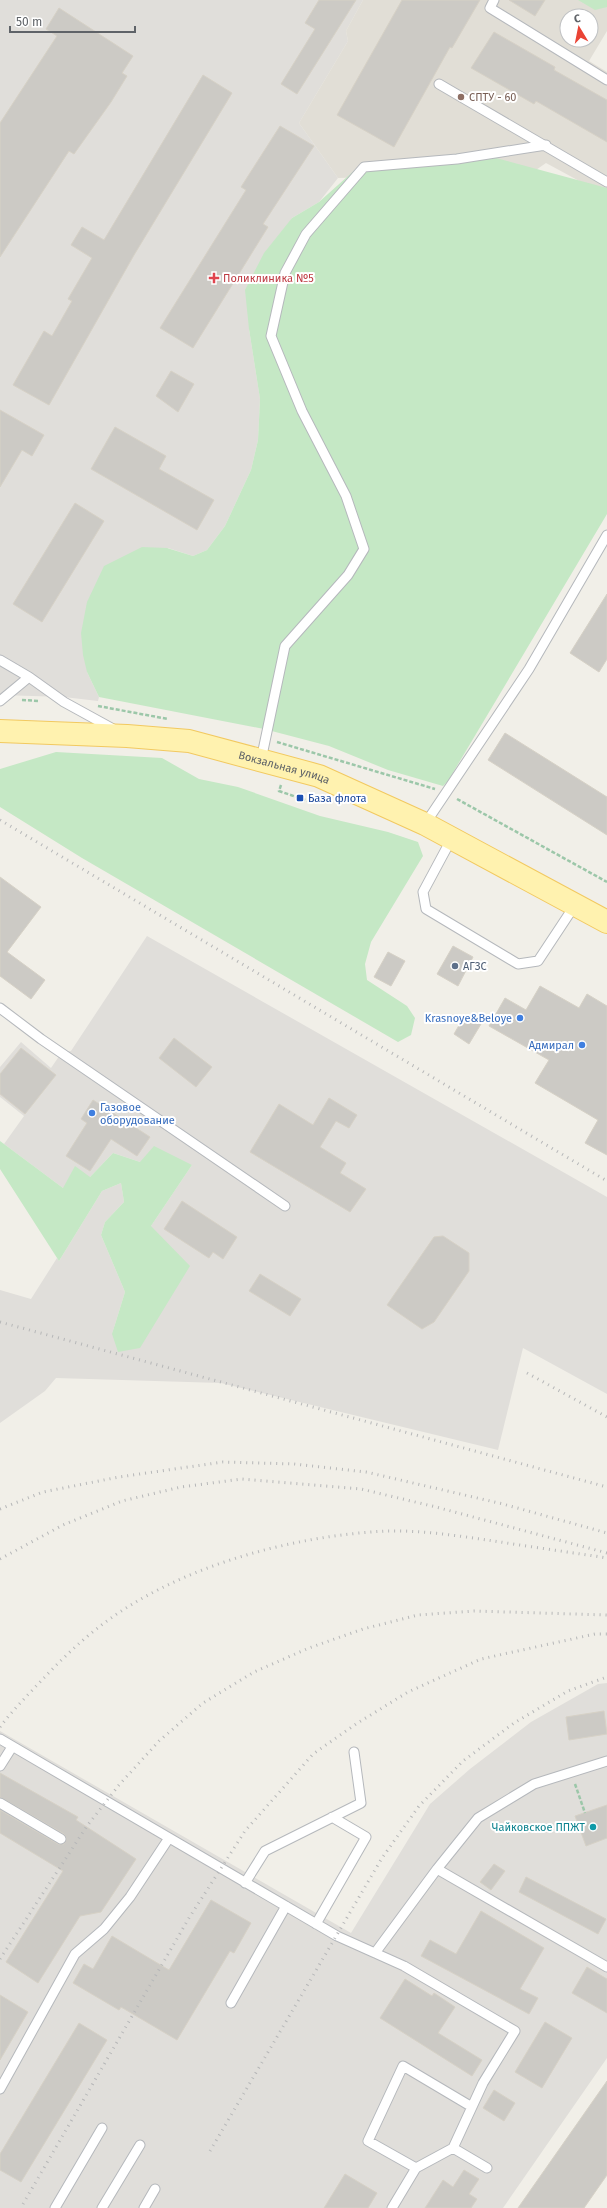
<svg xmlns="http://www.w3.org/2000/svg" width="607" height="2208" viewBox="0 0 607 2208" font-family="'Fira Sans',sans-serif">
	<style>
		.industrial { fill: #e0deda }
		.education { fill: #e1ded6; fill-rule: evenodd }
		.green { fill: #c5e8c5 }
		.building { fill: #cccac5; stroke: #d6d1c6 }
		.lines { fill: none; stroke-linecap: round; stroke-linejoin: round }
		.service-casing { stroke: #b5b8bc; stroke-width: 11 }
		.primary-casing { stroke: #f2c960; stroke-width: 24 }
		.path { stroke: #9cc7a9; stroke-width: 2.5; stroke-dasharray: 4 2; stroke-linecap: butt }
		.service { stroke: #fff; stroke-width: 9 }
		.primary { stroke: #fff2af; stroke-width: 22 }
		.rail { stroke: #b6b7b8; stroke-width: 3; stroke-dasharray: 1 5; stroke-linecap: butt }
		.education-dot { fill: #8d6e63; stroke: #fff; stroke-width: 1.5 }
		.health-dot { fill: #e0444e; stroke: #fff; stroke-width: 1.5 }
		.transit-dot { fill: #1a4fb4; stroke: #fff; stroke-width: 1.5 }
		.service-dot { fill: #5c6f8a; stroke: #fff; stroke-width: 1.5 }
		.shop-dot { fill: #3f7fe0; stroke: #fff; stroke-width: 1.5 }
		.culture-dot { fill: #0f9aa8; stroke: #fff; stroke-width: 1.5 }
		.labels { text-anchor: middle; stroke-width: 4; stroke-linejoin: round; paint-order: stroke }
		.education-label { font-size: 11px; fill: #785e54; stroke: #fff; text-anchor: start }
		.health-label { font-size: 11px; fill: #be3a42; stroke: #fff; text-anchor: start }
		.street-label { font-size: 11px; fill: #5f6368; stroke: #fff }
		.transit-label { font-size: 11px; fill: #164399; stroke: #fff; text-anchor: start }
		.service-label { font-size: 11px; fill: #4e5e75; stroke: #fff; text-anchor: start }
		.shop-label { font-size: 11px; fill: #366cbe; stroke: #fff; text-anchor: end }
		.culture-label { font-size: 11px; fill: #0d838f; stroke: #fff; text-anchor: end }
	</style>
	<rect width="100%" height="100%" fill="#f1efe8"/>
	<path class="industrial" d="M0,0H363L346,31L348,41L299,123L338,178L319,202L292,218L249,329L260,399L258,440L251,470L225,526L207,550L193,556L168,548L87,672L99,697L98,701L64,697L0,695Z
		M147,936L607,1197V1394L523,1348L498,1450L221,1383L56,1378L45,1391L0,1423V1290L31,1299L57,1258L59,1261L102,1191L121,1183L124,1202L105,1222L101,1235L125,1292L112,1334L151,1226L192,1165L140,1162L113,1153L90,1177L63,1188L4,1144L24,1116L0,1097V1067L21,1042L51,1068L62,1052L71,1051Z
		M607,1683V2058L503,2208H0V1731L351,1933L430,1804L470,1769L531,1722L598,1684Z"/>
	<path class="education" d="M363,0H607V31L589,61L607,72V196L546,163L533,172L338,178L299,123L348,41L346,31ZM567,16H591V40H567Z"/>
	<path class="green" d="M578,0H607V7L595,10Z
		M474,152L607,188V514L448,781L443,786L388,770L329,746L264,729L99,697L87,672L83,655L81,633L87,602L104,566L142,547L167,548L193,556L207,550L225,526L251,470L258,440L260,399L249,329L245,290L264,253L292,218L319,202L357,168L380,162Z
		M56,752L162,758L199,779L238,787L320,816L388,832L418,842L423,856L371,942L365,964L367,980L407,1006L415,1018L411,1035L398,1042L82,858L0,807V769Z
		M0,1141L63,1188L75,1166L90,1177L113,1153L140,1162L154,1146L192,1165L151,1226L190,1266L140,1348L118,1352L112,1334L125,1292L101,1235L105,1222L124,1202L121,1183L102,1191L59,1261L0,1169Z"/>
	<path class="building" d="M319,0H356L297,94L281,84L315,29L305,23Z
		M402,0H480L452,48L450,47L394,147L337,115Z
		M509,0H545L535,16Z
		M59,8L133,56L122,73L127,76L111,102L74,154L69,151L0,257V123L57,36L46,29Z
		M494,32L555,67L554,70L607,100V142L536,101L534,104L471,68Z
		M203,75L232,93L134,255L49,405L13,385L44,331L52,336L72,301L68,299L92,258L71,245L82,227L104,240Z
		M280,126L314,146L263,224L268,227L193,348L160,328L246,190L241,187Z
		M171,371L194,384L178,412L156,396Z
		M0,410L44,435L32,456L22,450L0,487Z
		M115,427L166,456L159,469L214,500L197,530L91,469Z
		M75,503L104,521L42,622L13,604Z
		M607,594V659L599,672L570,653Z
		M505,733L607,797V835L488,760Z
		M0,877L41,907L7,952L45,980L31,999L0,976Z
		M453,946L473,957L458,986L437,974Z
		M388,952L405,961L391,986L374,977Z
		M540,986L579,1008L587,994L607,1006V1155L585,1143L598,1120L535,1083L549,1060L489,1026L505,998L526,1010Z
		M465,1015L481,1024L469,1044L454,1034Z
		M174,1038L212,1067L196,1087L159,1058Z
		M21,1048L56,1075L25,1114L0,1094V1074Z
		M329,1098L357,1115L349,1128L336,1121L320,1147L346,1163L340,1173L366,1189L350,1212L250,1152L279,1104L313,1125Z
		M93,1100L150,1137L137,1156L111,1139L90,1171L66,1156L87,1123L81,1119Z
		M182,1201L237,1237L223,1259L213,1252L209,1258L164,1229Z
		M443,1236L469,1253V1271L434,1322L422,1329L387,1305L434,1237Z
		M260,1274L301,1299L290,1316L249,1291Z
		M604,1711L607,1734L569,1740L566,1717Z
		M0,1773L78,1817L76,1820L136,1859L101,1912L80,1916L38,1983L6,1962L63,1871L0,1833V1810L58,1844H64L67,1839L64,1834L0,1797Z
		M607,1805V1838L586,1846L575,1816Z
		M494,1864L505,1871L491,1890L480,1882Z
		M526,1877L606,1919L598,1934L519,1892Z
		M211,1900L251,1923L234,1953L230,1951L177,2040L121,2007L119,2010L73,1983L84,1964L93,1969L112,1936L169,1970Z
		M481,1911L544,1948L520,1989L538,1998L529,2014L421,1956L430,1940L456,1954Z
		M587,1967L607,1979V2013L572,1993Z
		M405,1979L432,1996L434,1993L455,2007L438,2033L482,2060L472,2076L380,2018Z
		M0,1995L28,2012L0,2060Z
		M545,2022L572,2038L542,2088L515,2072Z
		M79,2023L107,2040L21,2182L0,2170V2154Z
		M607,2081V2175L584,2208H518Z
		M494,2090L515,2103L504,2121L483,2108Z
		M464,2170L479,2179L469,2194L477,2199L471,2208H425L443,2180L453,2187Z
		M345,2174L377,2193L368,2208H324Z"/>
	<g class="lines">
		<g class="service-casing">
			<path id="service" d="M494,0L490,8L607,80
				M439,84L607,182
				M0,660L29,677L64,702L115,730
				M0,701L29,677
				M261,760L285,646L348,575L364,549L346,496L302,411L271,336L285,273L306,234L364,167L457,159L546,145
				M425,824L529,669L607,535
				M452,838L423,892L426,909L518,964L538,961L575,905
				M0,1008L41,1039L285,1206
				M0,1739L337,1936L404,1966L515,2031L483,2083L453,2148L487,2168
				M0,1766L12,1747
				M0,1803L61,1839
				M437,1869L478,1818L534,1784L607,1761
				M245,1883L265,1851L361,1803L354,1752
				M316,1924L366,1837L332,1817
				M375,1953L437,1869L607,1967
				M231,2003L286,1906
				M0,2089L75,1954L104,1929L130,1897L169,1838
				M416,2168L368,2141L403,2066L472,2107
				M55,2208L102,2128
				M102,2208L140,2145
				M144,2208L155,2189
				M392,2208L416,2168L453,2148"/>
		</g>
		<g class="primary-casing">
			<g id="primary">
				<path id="s1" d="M0,731L127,736L189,741L319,776L425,824L607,922"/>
			</g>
		</g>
		<path class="path" d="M22,700L39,701
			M98,706L168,719
			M277,742L435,789
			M281,785L279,791L311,802
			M457,799L607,882
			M575,1784L585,1813"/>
		<use href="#service" class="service"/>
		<use href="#primary" class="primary"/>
		<path class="rail" d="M0,820L607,1181
			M0,1322L607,1487
			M527,1373L607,1417
			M0,1509L43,1492L119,1477L223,1462L294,1464L366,1472L503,1504L607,1533
			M0,1559L63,1525L122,1501L181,1487L242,1479L361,1489L436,1507L607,1553
			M0,1727C12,1711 26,1697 40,1682C58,1663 78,1643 99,1627C176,1567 290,1536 386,1531C422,1530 459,1536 494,1541C531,1547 569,1552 607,1558
			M0,1959L87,1826L119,1785L159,1741L203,1703L254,1672L309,1648L363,1629L418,1615L474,1611L607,1615
			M210,2151L382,1858L419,1806L463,1761L514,1723L568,1691L607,1677
			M23,2204L189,1918L245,1831L313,1754L356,1724L408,1692L481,1659L595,1634H607"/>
	</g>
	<circle class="education-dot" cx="461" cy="97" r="4"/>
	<path class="health-dot" d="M212 272h4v4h4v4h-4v4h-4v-4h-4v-4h4z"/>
	<rect class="transit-dot" x="296" y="794" width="8" height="8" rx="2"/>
	<circle class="service-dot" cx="455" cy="966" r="4"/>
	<g class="shop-dot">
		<circle cx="520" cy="1018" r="4"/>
		<circle cx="582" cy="1045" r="4"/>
		<circle cx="92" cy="1113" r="4"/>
	</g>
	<circle class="culture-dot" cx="593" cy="1827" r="4"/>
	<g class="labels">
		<g class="education-label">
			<text x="469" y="101">СПТУ - 60</text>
		</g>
		<g class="health-label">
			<text x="223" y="282">Поликлиника №5</text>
		</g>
		<g class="street-label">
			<text dy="4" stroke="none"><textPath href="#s1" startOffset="288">Вокзальная улица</textPath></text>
		</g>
		<g class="transit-label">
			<text x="308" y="802">База флота</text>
		</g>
		<g class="service-label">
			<text x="463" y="970">АГЗС</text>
		</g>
		<g class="shop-label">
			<text x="512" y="1022">Krasnoye&amp;Beloye</text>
			<text x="574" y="1049">Адмирал</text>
			<text x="100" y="1111" text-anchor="start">Газовое<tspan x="100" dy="13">оборудование</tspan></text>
		</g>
		<g class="culture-label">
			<text x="585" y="1831">Чайковское ППЖТ</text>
		</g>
	</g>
	<g transform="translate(579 28) rotate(350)"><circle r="19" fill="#ffffff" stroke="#bfc1c3"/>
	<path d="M0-3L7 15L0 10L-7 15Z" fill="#ea4335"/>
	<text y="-6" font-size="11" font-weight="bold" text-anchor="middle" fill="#5f6368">С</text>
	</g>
	<path d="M10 26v6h125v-6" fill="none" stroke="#5f6368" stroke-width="2"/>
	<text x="16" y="26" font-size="12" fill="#5f6368" stroke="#ffffff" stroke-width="3" paint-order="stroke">50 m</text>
</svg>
